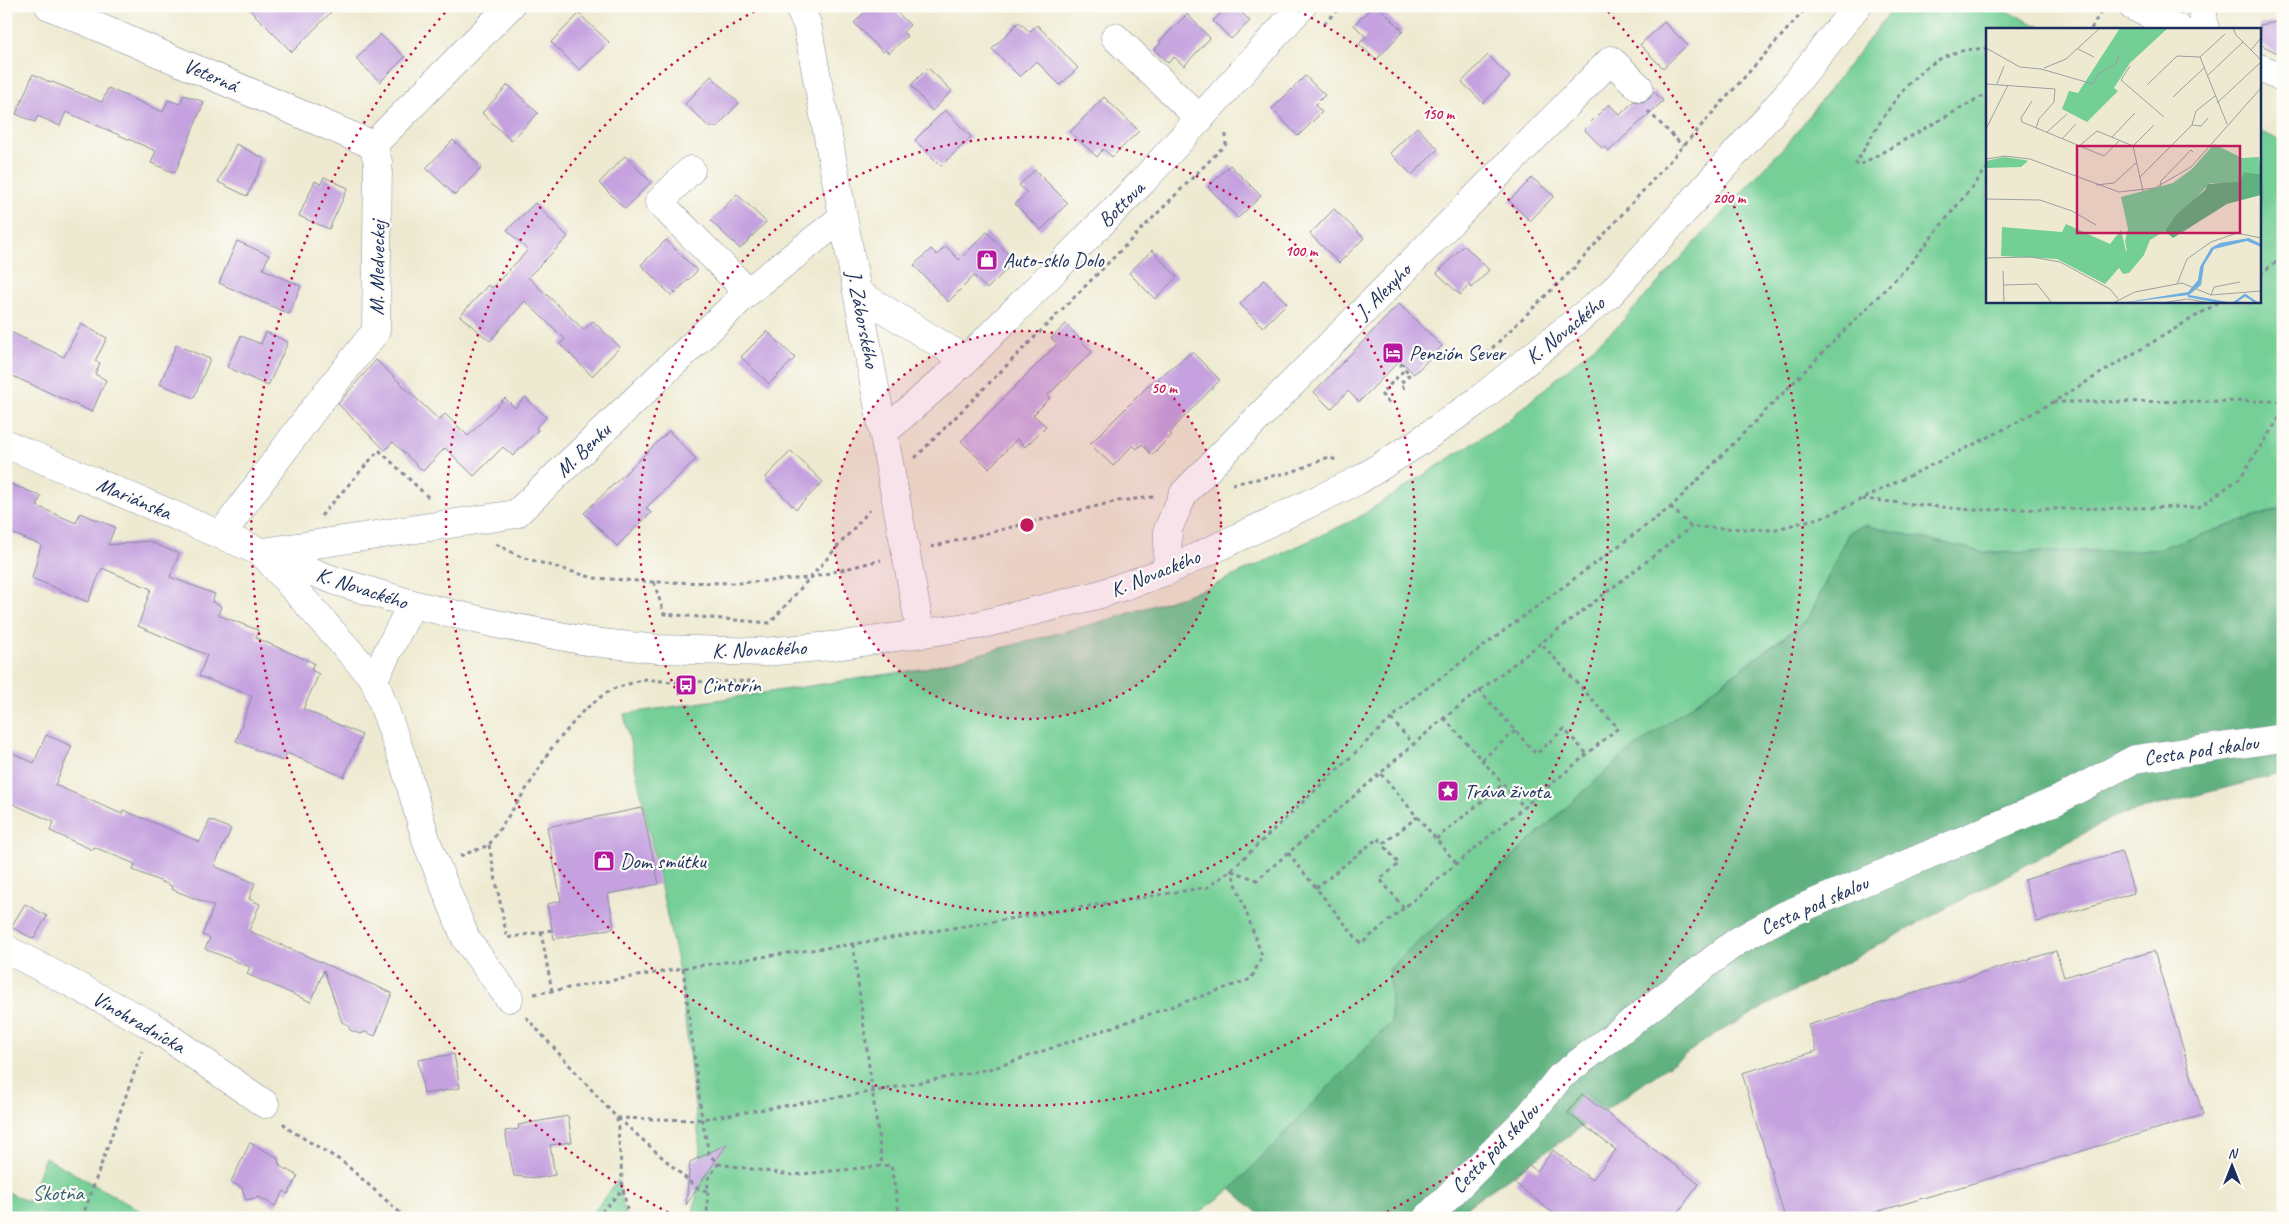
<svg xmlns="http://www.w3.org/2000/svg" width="2289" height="1224" viewBox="0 0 2289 1224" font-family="Caveat,sans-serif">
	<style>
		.green { fill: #74cf96; stroke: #487f7a }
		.forest { fill: #5fb27f; stroke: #3d706e }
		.building { fill: #c5a2df }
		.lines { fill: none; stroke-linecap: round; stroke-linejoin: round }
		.minor-casing { stroke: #848c98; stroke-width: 29 }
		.path { stroke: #848c98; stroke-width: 3; stroke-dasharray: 4 4; stroke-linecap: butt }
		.minor { stroke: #fff; stroke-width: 28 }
		.ring { fill: none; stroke: #c2185b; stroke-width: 2.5; stroke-dasharray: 2.5 5 }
		.labels { text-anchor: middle; stroke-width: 4.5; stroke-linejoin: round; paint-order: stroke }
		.street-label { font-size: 21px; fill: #1b2f5e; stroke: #fdfcf7 }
		.poi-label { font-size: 21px; fill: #1b2f5e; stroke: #fdfcf7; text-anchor: start }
		.park-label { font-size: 21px; fill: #365f6f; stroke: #fdfcf7 }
		.inset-river { fill: none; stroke: #6eaee1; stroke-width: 2.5 }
		.inset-road { fill: none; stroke: #9a9fa3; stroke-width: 1 }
		.view { fill: #c2185b; fill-opacity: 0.15; stroke: #c2185b; stroke-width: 2.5 }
		.inset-edge { fill: none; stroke: #1b2f5e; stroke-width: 2.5 }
		.centre { fill: #c2185b; stroke: #fdfcf7; stroke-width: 2.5 }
		.ring-label { font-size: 15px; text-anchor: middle; font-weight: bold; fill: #c2185b; stroke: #fdfcf7; stroke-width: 4.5; stroke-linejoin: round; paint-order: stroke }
	</style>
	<rect width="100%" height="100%" fill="#fdfcf7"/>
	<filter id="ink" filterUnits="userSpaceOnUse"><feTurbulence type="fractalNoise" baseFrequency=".02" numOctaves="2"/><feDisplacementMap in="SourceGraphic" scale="10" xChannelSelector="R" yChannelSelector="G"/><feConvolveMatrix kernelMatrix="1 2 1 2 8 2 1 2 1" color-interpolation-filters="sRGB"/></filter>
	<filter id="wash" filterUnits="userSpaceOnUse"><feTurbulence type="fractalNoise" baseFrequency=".0096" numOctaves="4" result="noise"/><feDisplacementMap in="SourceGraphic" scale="20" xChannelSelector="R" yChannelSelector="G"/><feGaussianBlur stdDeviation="1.12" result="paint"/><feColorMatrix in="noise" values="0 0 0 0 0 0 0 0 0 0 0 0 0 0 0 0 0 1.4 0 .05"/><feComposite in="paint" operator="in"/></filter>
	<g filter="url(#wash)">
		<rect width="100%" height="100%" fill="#eeead1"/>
		<path class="green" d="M1895,6H1997L2044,29H1988V301H2260V131L2283,142V508L2154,550L1987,553L1864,525L1849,532L1808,619L1622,757L1390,968L1391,1022L1231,1189L1192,1218H692L704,1156L701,1157L680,976L624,714L922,669L1108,620L1208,588L1356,519L1507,421L1619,325L1791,139Z
			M45,1157L153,1218H6V1191L28,1202Z
			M618,1180L626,1218H589Z"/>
		<path class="forest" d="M2283,508V773L2116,816L1713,1035L1451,1218H1263L1231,1189L1391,1022L1390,968L1622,757L1808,620L1849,532L1864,525L1987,553L2154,550Z"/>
		<g id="blocks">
			<path class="building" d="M246,6H337L292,52Z
				M871,6H891L910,25L903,32L907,36L889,53L885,50L883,52L854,23Z
				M1228,6H1235L1250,21L1231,39L1213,21Z
				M1373,6H1378L1403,31L1376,60L1359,44L1366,37L1354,25Z
				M579,14L609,42L580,70L551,42Z
				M1187,14L1210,38L1184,66L1174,57L1168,63L1154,50L1161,43L1159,42Z
				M2283,21V56L2260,44V25Z
				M1019,22L1030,32L1037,25L1078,68L1060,85L1036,61L1020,77L992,49Z
				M1664,22L1687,45L1663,68L1640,45Z
				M380,34L405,57L380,82L356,59Z
				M1488,55L1510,77L1483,103L1462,82Z
				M928,68L952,91L932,111L911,85Z
				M33,74L51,83L52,82L102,102L108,88L163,112L168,100L180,104L184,95L204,102L175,173L151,163L156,151L66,112L60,126L38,116L35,122L16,114Z
				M711,76L739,103L717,127H709L685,104Z
				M1305,76L1325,95L1315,105L1322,112L1298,136L1272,109Z
				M508,85L538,113L511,141L482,113Z
				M1654,91L1663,101L1609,151L1605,147L1603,149L1584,129L1609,104L1620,115L1634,101L1644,102L1650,98Z
				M1104,97L1139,131L1112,157L1103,149L1097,157L1070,132Z
				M945,110L971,137L941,166L915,140Z
				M1417,127L1438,149L1412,175L1390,153Z
				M453,140L482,167L455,195L426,168Z
				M236,144L265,159L247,196L218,182Z
				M625,156L651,182L625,209L599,183Z
				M1230,165L1261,196L1238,218L1208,187Z
				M1035,170L1068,203L1041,230L1015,204L1027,193L1019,185Z
				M324,177L348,188L329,229L299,216L315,181L321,184Z
				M1532,178L1554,196L1530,221L1509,201Z
				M737,194L766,222L740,249L711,221Z
				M535,203L568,237L528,277L584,330L593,321L620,347L592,376L560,344L565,339L525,301L490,341L460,316L488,285L492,288L528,250L507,230Z
				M1334,209L1364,238L1339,263L1310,234Z
				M987,232L1015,261L987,289L974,276L948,302L914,265L931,249L937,255L946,246L959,260Z
				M666,240L697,271L672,296L641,265Z
				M237,241L269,255L263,269L301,286L289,314L219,283Z
				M1464,245L1489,270L1472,288L1469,285L1460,295L1437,273Z
				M1152,250L1177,277L1155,299L1129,273Z
				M1264,280L1287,303L1263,327L1240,304Z
				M1399,304L1442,346L1414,374L1400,360L1359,402L1348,391L1331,409L1314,392Z
				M81,324L107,338L95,361L100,363L95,374L106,380L92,412L6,373V330L64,357Z
				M1066,324L1092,352L1047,396L1050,398L1033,415L1046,426L1025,447L1017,439L989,468L961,441L1057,344L1051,338Z
				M767,331L795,358L769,384L741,357Z
				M266,332L288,342L268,386L227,367L241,336L261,344Z
				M176,345L210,359L194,398L160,384Z
				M1192,352L1220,380L1182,419L1170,433L1172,435L1152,455L1142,444L1137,449L1133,445L1113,466L1090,444L1150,384Z
				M376,360L439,420L445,414L468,436L505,398L515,408L525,397L546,417L536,428L538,430L513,456L503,447L474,476L445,448L423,471L393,442L385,450L338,404Z
				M669,431L696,459L646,508L651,513L617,546L584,513Z
				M791,451L823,482L796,509L765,478Z
				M6,482L41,496L37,506L76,523L80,513L115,527L108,545L148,541L179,554L170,577L215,594L212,602L221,606L218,615L258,630L256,638L314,663L311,670L319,674L303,709L362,735L344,777L287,753L283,761L236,741L252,696L199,676L207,655L138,626L151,589L102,568L88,602L32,578L41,545L6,531Z
				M46,735L72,746L55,785L122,814L123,810L200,842L210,820L231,829L214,866L255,883L249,899L260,904L249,931L392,993L375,1036L366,1032L360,1034L350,1030L348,1025L342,1022L324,970L311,1002L247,974L250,967L205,949L210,938L202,935L214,906L171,889L172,886L133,870L135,864L94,847L93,850L50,831L54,822L6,801V750L34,763Z
				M642,808L659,884L608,894L614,928L554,939L547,904L561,901L547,827Z
				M2121,851L2134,893L2037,922L2024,880Z
				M25,904L47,916L34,939L11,927Z
				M2056,951L2064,977L2154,951L2203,1115L1856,1218H1785L1742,1073L1817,1051L1808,1025Z
				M454,1054L460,1088L424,1094L418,1060Z
				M1582,1094L1699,1184L1674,1218H1559L1515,1183L1529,1165L1537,1171L1553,1150L1592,1180L1616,1150L1568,1113Z
				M568,1116L572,1142L550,1145L555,1175L538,1178L514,1176L505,1131L519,1129L518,1125Z
				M250,1143L277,1157L280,1166L298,1176L288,1194L284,1191L275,1206L259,1197L246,1200L242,1188L231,1182Z
				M727,1144L686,1205L690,1162Z"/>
		</g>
	</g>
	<g filter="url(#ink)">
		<use href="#blocks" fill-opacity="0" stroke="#848c98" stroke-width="1"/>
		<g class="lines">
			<g class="minor-casing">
				<path id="minor" d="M49,6L373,145
					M798,6L807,24L921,634
					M2132,6L2179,29
					M2202,6L2205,29
					M1115,37L1200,119
					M2260,68L2283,78
					M373,145L510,6
					M691,170L659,202L748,292
					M858,293L966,360
					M884,432L966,360L1142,182L1302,6
					M6,444L261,552L336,581L412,604L496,624L592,642L658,649L764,652L842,645L979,625L1101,594L1167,571L1359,480L1413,446L1476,402L1611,293L1776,108L1857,6
					M221,535L317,405L376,331L378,162L373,145
					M263,552L516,514L748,292L843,217
					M264,555L374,679
					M1167,571L1168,529L1184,493L1611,60L1639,87
					M412,604L374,679L405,766L427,843L466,939L509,998
					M6,949L151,1025L265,1104
					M1427,1218L1529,1116L1560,1077L1736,942L1783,916L2058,800L2135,759L2283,738"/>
			</g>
			<path class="path" d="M1324,24L1341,6
				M2091,29L2104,6
				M1988,49C1919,44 1885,114 1856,163L1858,166L1988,93
				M1648,111L1683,146
				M2260,274L2283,257
				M1484,361L1485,355L1575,267L1808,6
				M1403,363L1401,365L1410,374L1400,384L1407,391
				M2053,402L2283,401
				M1389,403L1381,394L1405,369
				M915,458L1226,144V130
				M1232,484L1292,472L1329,457L1338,461
				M1862,499L1972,510L2199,507L2240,478L2283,412
				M1671,507L1691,527L1773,530L1829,515L1995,434L2053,402L2221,301
				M321,516L379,450L430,499
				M496,544L521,557L594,578L654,582L737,583L809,578L881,560
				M931,547L1118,501L1154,497
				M654,582L664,614L770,623L870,510
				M1479,690L1536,754L1564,729L1587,754
				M1444,718L1524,807
				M1391,719L1414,745
				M1482,760L1515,731
				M1381,774L1457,864
				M1436,839L1503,784
				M489,845L507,938L552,930
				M1288,853L1361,944L1618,728L1540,642
				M460,856L489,845L533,779L550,750L584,710L610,690L644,679L671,682L755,681
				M1232,871L1257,880L1444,718L1691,527
				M1316,888L1378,838L1383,844
				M1404,908L1380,879L1399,864L1383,844L1417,817
				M541,932L552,991
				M853,944L882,1164
				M683,968L702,1119L709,1154L718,1164L708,1179L707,1218
				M534,994L683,968L853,944L1208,887L1231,870L1412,699L1671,507L1909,265L1988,167
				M526,1017L617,1118L623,1189L629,1218
				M617,1118L696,1120L871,1092L994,1068L1251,979L1262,956L1231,870
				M618,1118L698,1189L708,1191
				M283,1123L290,1130L343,1162L406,1218
				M718,1164L792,1175L891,1165L900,1218
				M82,1218L142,1051
				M596,1218L623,1189"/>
			<use href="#minor" class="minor"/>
		</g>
	</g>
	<circle cx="1027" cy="525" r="194" fill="#c2185b" fill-opacity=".12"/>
	<g class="ring">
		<circle cx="1027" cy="525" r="194"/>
		<circle cx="1027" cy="525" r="388"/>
		<path d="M1291 7A581 581 0 1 1 763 7"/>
		<path d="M675 1216A775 775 0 0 1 451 6M1603 6A775 775 0 0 1 1379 1216"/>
	</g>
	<defs>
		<g id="shop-square" transform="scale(1.125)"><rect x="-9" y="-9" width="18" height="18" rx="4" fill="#b5179e" stroke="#fdfcf7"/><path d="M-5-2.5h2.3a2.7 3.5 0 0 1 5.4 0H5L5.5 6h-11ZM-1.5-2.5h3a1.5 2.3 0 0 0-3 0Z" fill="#fff"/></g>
		<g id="hotel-square" transform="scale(1.125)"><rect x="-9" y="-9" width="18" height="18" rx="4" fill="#b5179e" stroke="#fdfcf7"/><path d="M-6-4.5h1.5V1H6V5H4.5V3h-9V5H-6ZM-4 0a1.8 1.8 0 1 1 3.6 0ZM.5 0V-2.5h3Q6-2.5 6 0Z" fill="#fff"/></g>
		<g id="bus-square" transform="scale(1.125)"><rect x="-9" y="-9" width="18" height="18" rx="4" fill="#b5179e" stroke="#fdfcf7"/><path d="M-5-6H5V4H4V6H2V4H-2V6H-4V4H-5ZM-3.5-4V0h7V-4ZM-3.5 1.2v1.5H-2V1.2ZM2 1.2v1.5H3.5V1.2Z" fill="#fff"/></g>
		<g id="sight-square" transform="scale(1.125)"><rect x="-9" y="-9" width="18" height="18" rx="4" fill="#b5179e" stroke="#fdfcf7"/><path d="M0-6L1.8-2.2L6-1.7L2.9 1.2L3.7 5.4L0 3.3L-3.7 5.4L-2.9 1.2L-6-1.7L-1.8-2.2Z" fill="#fff"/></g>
	</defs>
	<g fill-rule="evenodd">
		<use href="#shop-square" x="987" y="260"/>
		<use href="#hotel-square" x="1393" y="353"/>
		<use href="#bus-square" x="686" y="685"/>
		<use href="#sight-square" x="1448" y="791"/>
		<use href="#shop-square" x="604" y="861"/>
	</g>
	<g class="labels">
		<g class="street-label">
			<text transform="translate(211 75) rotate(23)" y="7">Veterná</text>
			<text transform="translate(1121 204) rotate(-45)" y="7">Bottova</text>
			<text transform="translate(377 268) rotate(-89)" y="7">M. Medveckej</text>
			<text transform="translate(1383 291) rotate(-45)" y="7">J. Alexyho</text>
			<text transform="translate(863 319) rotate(79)" y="7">J. Záborského</text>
			<text transform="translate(1565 330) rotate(-39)" y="7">K. Novackého</text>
			<text transform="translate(583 450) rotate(-44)" y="7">M. Benku</text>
			<text transform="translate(134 498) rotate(23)" y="7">Mariánska</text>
			<text transform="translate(1155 573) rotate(-22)" y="7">K. Novackého</text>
			<text transform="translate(362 588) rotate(18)" y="7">K. Novackého</text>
			<text transform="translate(759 649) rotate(-2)" y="7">K. Novackého</text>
			<text transform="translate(2201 750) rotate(-8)" y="7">Cesta pod skalou</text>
			<text transform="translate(1814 905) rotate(-24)" y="7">Cesta pod skalou</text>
			<text transform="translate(139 1022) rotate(30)" y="7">Vinohradnícka</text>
			<text transform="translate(1495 1148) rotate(-46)" y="7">Cesta pod skalou</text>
		</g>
		<g class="poi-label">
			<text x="1003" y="267">Auto-sklo Dolo</text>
			<text x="1409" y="360">Penzión Sever</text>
			<text x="702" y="692">Cintorín</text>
			<text x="1464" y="798">Tráva života</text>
			<text x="620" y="868">Dom smútku</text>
		</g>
		<g class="park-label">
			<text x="58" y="1200">Skotňa</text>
		</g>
	</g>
	<g transform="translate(1986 28)">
		<rect width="275" height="275" fill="#eeead1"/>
		<path d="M134,0H182L144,35L128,60L132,63L101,94L76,81L83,63L92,65ZM228,116L256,130L273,129L275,146L258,144L253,154L244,157L224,155L179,203L164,212L158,227L143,245L137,246L133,240L119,256L71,231L15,228L16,199L76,204L80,196L124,216L135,202L140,223H141L139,213L142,201L135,169L187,155L206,141ZM18,129L39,132L42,133L35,139L0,140V133Z" fill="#74cf96"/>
		<path d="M258,144L275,146V167L241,176L187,210L179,203L190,187L219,162L222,156L253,154Z" fill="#5fb27f"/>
		<path d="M263,210L275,216V219L261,213L228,221L218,237L215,257L203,267L135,275L202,264L212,252L214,239L225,220L234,215Z" fill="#6eaee1"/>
		<path class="inset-river" d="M202,268L240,275M248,275L259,267L271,275"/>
		<path class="inset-road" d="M247,0L250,7L275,32M0,20L34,39L55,41L107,56L113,45L130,36L133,27M92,21L108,29M265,22L275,10M214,29L241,96M214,29L239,6M144,38L135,52L178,89M58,40L80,31L114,0M221,48L257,14M0,56L69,61L68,74L53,91L50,100M11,56L18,38M161,57L191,28L214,29M187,69L218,40M46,73L35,90L36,94L118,128L134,112M231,75L275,34M206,97L215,98L222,90M0,101L22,57M61,104L81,86M126,109L149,85M76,111L90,96M93,118L111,103L147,118L157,163M147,118L168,97M0,131L19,128L44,131L133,164L169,160L205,139L275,60M154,149L206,97L210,83L229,68M110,157L128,155L151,134M174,159L175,153L205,122L207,124M0,171L54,172L86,183L110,197M0,230L45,229L74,234L124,261L132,271M17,243L18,275M191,256L201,231L225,214L251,205L275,210M18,257L51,256L66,275M225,267L228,259L254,254M127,275L149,264L196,255L225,267L275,263M175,275L201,271L225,275"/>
		<path class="view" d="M91,118H254V205H91Z"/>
		<rect width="275" height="275" class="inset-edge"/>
	</g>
	<circle cx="1027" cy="525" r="8" class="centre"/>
	<g class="ring-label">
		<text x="1438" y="119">150 m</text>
		<text x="1729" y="203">200 m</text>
		<text x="1301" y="256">100 m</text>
		<text x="1164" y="393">50 m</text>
	</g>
	<rect width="2289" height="1224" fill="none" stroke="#fdfcf7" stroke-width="25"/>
	<g transform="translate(2232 1166)" stroke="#fdfcf7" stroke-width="4" paint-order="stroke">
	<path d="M0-4L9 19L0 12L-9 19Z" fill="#1b2f5e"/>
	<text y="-8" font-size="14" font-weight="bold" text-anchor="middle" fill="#1b2f5e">N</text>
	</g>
</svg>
